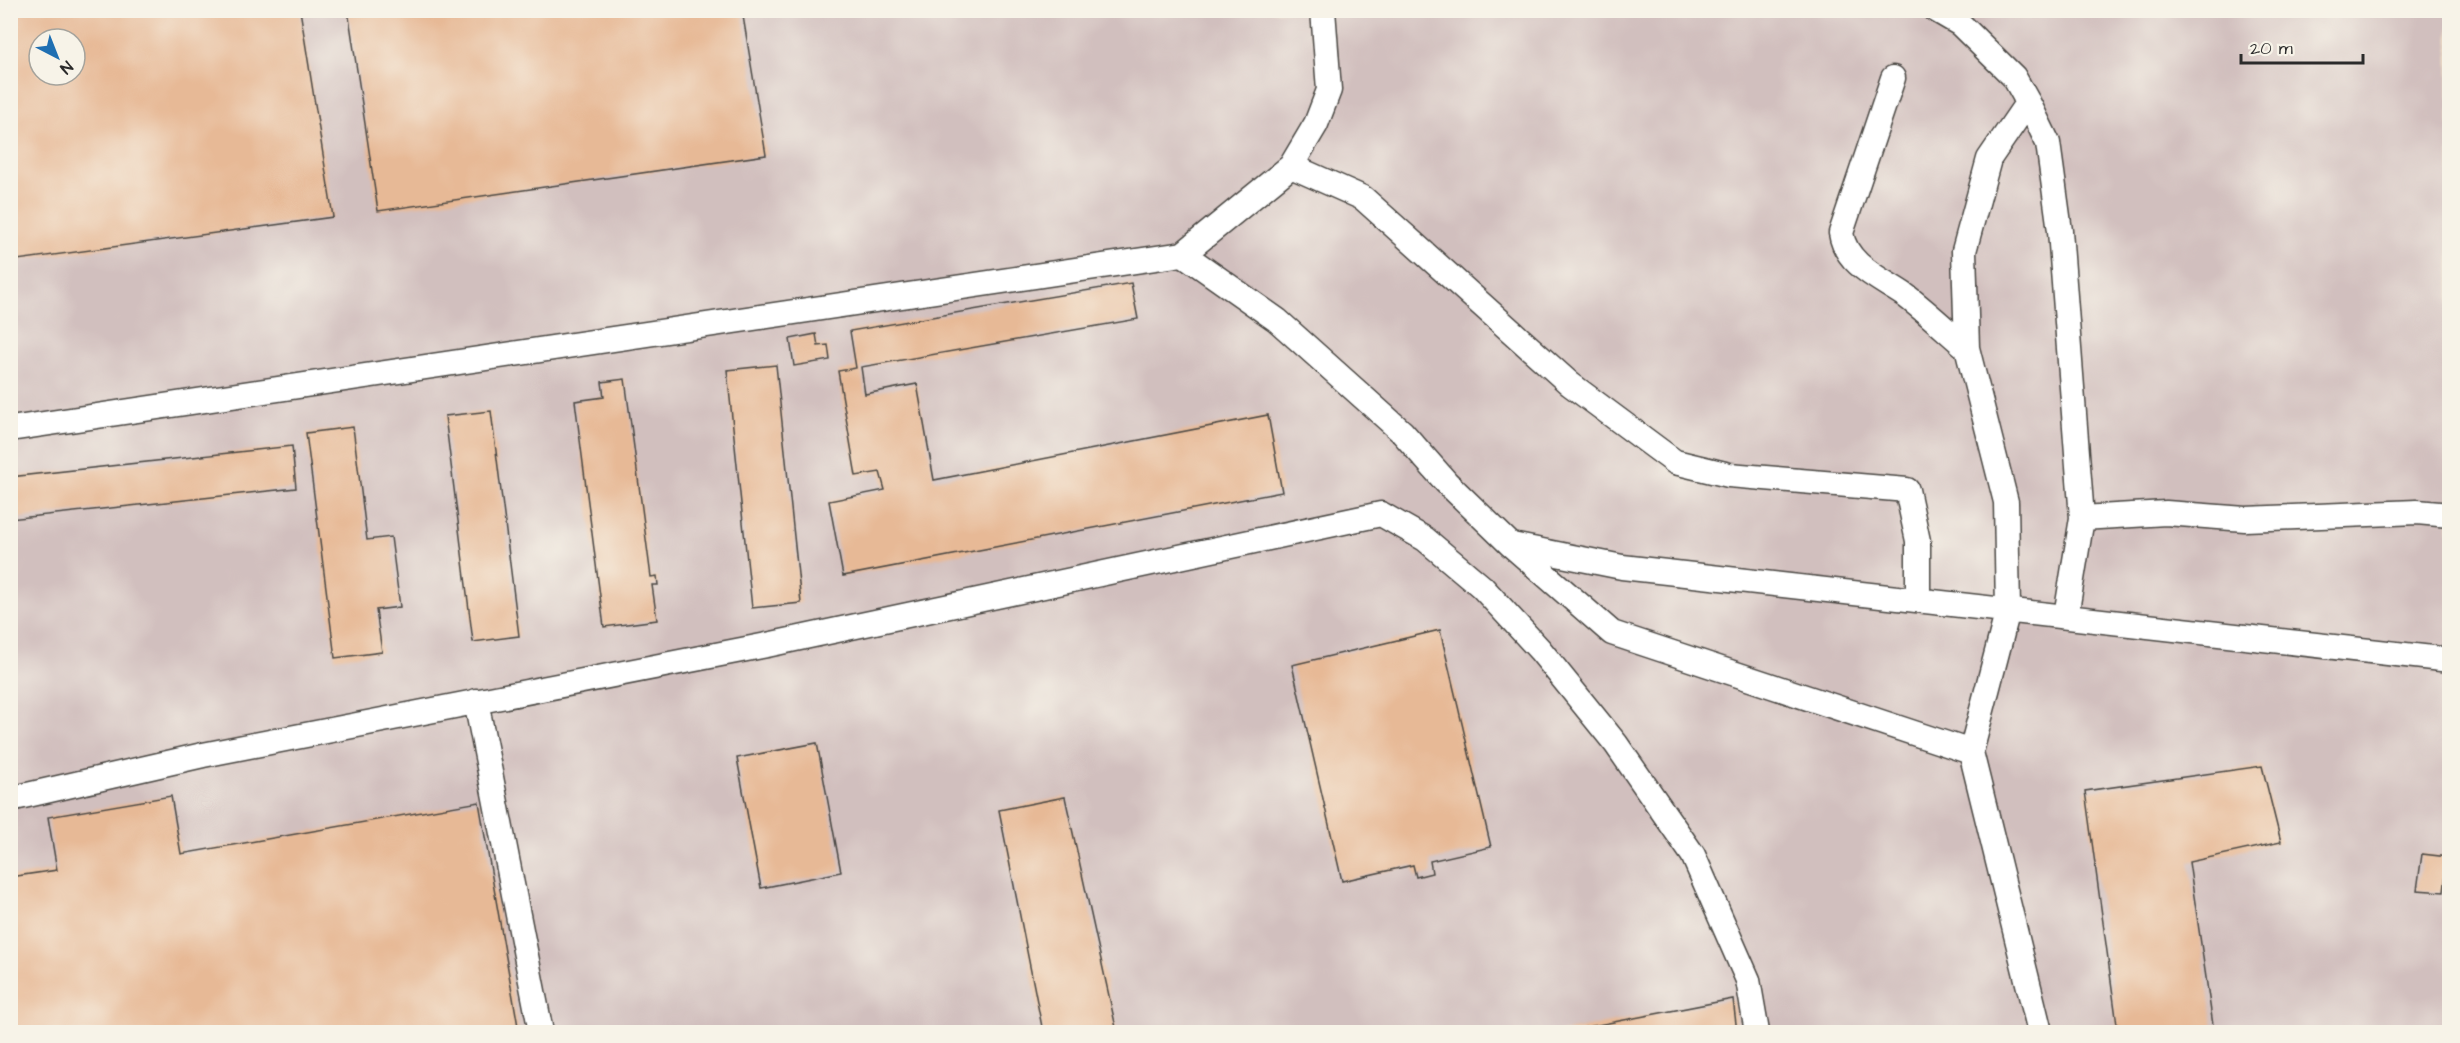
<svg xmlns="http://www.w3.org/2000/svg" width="2460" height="1043" viewBox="0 0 2460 1043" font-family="'Architects Daughter',sans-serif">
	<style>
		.industrial { fill: #d1bfbe; fill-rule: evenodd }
		.building { fill: #e7b996; fill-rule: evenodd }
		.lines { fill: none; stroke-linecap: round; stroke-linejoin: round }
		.lane-casing { stroke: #494642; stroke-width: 27 }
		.lane { stroke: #fff; stroke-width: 24 }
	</style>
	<rect width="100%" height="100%" fill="#f7f3e8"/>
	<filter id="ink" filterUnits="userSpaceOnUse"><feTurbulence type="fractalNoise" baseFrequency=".0167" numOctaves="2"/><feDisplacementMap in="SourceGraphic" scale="12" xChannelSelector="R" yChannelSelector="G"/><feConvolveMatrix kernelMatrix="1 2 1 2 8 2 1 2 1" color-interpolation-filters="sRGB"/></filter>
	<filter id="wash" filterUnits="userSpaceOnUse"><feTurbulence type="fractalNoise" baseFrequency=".008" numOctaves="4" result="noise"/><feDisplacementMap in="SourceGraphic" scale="24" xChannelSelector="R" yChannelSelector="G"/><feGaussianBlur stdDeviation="1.35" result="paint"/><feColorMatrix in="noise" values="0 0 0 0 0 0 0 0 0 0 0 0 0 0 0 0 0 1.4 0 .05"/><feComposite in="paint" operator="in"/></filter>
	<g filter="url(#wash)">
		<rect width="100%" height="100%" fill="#f3e1c7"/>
		<path class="industrial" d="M11,11H2449V1032H11ZM39,39H75V75H39Z"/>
		<g id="blocks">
			<path class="building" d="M10,10H300L333,217L10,261ZM39,39H75V75H39Z
				M348,10H742L766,155L378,211Z
				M1131,283L1138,319L861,367L865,394L917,384L934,480L1268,415L1282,492L843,576L829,501L885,490L880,472L856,476L838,371L856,368L850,331Z
				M816,334L818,346L828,345L830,360L794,366L790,339Z
				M776,365L801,603L752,608L727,370Z
				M625,379L651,577L657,576L658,585H652L657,620L604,627L575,401L604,397L602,382Z
				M491,411L519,636L473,642L445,416Z
				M353,427L367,540L391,537L400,607L376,610L382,652L335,658L306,433Z
				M292,446L296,488L10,519V477Z
				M1440,630L1491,847L1430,861L1432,873L1416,877L1413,865L1342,881L1292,665Z
				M817,743L841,872L761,888L737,758Z
				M2262,766L2281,842L2189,862L2214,1032H2118L2085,791Z
				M171,796L181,854L479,802L519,1032H10V877L57,870L48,817Z
				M1065,797L1117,1032H1043L999,810Z
				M2422,854L2448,857L2444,892L2417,890Z
				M1733,999L1737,1032H1568L1567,1031Z"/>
		</g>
	</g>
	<g filter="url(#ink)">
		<use href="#blocks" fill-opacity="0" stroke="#494642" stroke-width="1.5"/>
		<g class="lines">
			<g class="lane-casing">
				<path id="lane" d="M1936,10L1960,24L2014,77L2028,102L2048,143L2060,231L2082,518L2166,513L2245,519L2417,512L2450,515
					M1893,78L1841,233C1846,266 1882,279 1906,296C1927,312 1947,331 1967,348
					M1291,166L1363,198L1570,384L1675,462L1729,475L1907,490L1918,541V599
					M1183,254L1291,166L1316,124L1329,90L1323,10
					M10,429L1183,254L1277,320L1402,432L1446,482L1510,544L1612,633L1971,752L2040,1032
					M1512,545L1622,567L2450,660
					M2066,616L2082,518
					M476,701L541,1032
					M1971,752L2008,610L2006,502L1967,348L1964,251L1989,159L2028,102
					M10,799L203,755L767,645L1381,514L1425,539L1482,587L1540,650L1616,744L1693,855L1748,980L1757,1032"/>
			</g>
			<use href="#lane" class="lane"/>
		</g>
	</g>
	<rect width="2460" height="1043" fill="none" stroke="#f7f3e8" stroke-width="36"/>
	<g transform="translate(57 57) rotate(138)"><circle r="28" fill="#f7f3e8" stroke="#a5a39c" stroke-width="1.5"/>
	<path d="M0-4.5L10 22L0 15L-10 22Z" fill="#1f6fb2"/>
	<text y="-9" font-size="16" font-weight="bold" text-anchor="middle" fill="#2b2b2b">N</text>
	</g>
	<path d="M2241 54v9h122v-9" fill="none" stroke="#2b2b2b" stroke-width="3"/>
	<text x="2250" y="54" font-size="18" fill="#2b2b2b" stroke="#f7f3e8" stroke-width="4.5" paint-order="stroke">20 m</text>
</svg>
